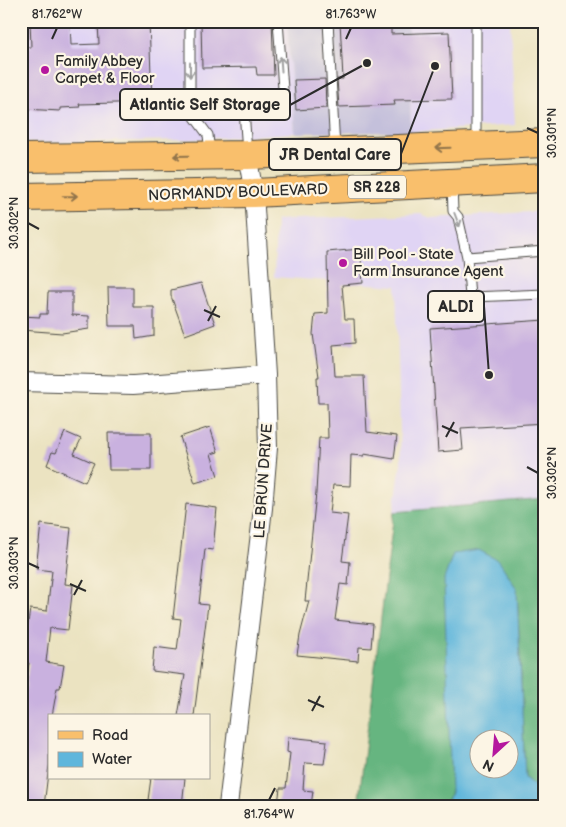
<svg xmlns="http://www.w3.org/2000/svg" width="566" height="827" viewBox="0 0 566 827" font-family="'Balsamiq Sans',sans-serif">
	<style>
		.built { fill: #e0d4f4 }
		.industrial { fill: #c4c0db }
		.forest { fill: #66b580; stroke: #487056 }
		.water { fill: #5fb6dc; stroke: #457084; fill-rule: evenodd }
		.building { fill: #c9b1df }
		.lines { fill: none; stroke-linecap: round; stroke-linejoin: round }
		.service-casing { stroke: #484742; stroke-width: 11 }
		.minor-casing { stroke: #484742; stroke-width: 20 }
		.primary-casing { stroke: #484742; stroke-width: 30 }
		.service { stroke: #fff; stroke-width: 9 }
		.minor { stroke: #fff; stroke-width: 18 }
		.primary { stroke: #f9bf6c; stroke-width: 28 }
		.oneway { stroke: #a0a0a0 }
		.oneway2 { stroke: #92754c }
		.ticks { fill: none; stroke: #2b2b2b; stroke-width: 2 }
		.poi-dot { fill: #b5179e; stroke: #fcf5e5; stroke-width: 2 }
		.labels { text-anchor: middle; stroke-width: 4.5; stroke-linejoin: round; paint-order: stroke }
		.shield { fill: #fcf5e5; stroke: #6a6863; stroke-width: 1 }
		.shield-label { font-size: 14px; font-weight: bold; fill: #2b2b2b }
		.poi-label { font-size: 15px; fill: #2b2b2b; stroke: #fcf5e5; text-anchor: start }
		.street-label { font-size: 15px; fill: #2b2b2b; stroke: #fcf5e5 }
		.leader { fill: none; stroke: #2b2b2b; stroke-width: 2 }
		.callout-dot { fill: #2b2b2b; stroke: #fcf5e5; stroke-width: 2 }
		.callout { fill: #fcf5e5; stroke: #2b2b2b; stroke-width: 2 }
		.callout-label { font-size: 16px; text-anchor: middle; font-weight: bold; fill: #2b2b2b }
		.neatline { fill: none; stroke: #2b2b2b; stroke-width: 2 }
		.ticks-label { font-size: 12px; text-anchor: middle; fill: #2b2b2b }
	</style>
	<rect width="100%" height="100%" fill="#fcf5e5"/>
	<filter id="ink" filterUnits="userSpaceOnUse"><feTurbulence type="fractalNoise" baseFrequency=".02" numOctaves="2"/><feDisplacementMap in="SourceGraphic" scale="10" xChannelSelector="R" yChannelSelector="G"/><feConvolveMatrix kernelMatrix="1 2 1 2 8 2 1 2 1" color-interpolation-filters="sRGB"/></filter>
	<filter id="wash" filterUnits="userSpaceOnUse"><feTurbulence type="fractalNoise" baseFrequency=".0096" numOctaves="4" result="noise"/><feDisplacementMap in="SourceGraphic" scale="20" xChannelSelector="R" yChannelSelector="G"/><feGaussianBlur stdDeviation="1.12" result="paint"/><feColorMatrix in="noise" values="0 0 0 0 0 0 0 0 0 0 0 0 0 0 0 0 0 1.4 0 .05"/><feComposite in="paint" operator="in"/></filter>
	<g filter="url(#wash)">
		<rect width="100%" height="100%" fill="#ebe3c1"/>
		<path class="built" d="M21,21H287L295,133L186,140L21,143Z
			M408,21H510L515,125L411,132Z
			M545,211V499L394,512L401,463L396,286L274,277L276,220L421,214L431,218Z"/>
		<path class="industrial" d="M287,21H408L411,132L295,133Z"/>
		<path class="forest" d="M545,499V806H543L542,793L525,778L517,589L446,806H358L394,512Z"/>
		<path class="water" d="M479,550L499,561L517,589L525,778L543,793V806H446L451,792L444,579L453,554ZM478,740H508V770H478Z"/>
		<g id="blocks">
			<path class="building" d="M30,21H70L71,45L99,44L98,21H149L152,102L79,104L80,107L60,108V111L25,109V97H21V47H31Z
				M201,21H272L274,75H257L256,67L202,68Z
				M340,21H391V34L449,32L452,99L394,100L395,105L339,107L337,79H343Z
				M325,79L326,108L296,110L294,80Z
				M360,249L363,283L342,285L345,319H354L355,343L333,345L335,376H364L367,432L397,436L394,459L364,454V456L351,455L350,486L333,485L330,513L348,515L342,561L350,562L348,585L340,584L335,620L373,624L371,648L359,647L358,661L297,655L300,635L309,601H305L316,493L319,438H328L327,403H318L317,377H319L313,334L315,314L328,313L327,252Z
				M201,283L215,324L185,335L171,296V290Z
				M108,287H133V307H154V336L136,339L135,326H109Z
				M48,292H72V315L89,316V329L62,333L21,330V316L40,317V314H47Z
				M545,320V423L461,428L463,450L438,452L430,328Z
				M210,427L218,452L211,454L218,476L195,483L180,437Z
				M65,432L81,439L74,454L94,463L85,482L47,465L52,452L56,453Z
				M108,433H151V470H109Z
				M186,504L217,508L213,550L205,549L199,604L208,605L194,716H178L185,675L152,671L154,647L177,650L181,619L173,618Z
				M41,524L71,528L65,584L73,585L68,630L50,628L46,662L64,665L60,688H57L52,716H49V765L44,806H21L23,778H21V704H23L29,663L22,662L30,609L47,611L52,571L36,569Z
				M288,737L327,741L324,764L305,763L303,790L313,791L311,806L278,804L280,788H286L290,753L287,752Z
				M151,778H185L182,806H165V803L148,800Z"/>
		</g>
	</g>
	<g filter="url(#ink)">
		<use href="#blocks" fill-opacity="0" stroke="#484742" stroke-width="1"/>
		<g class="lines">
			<g class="service-casing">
				<path id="service" d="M190,21V100L194,116L208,135L210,153
					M328,21L335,149
					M476,21V144
					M247,152L244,110L251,101L276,98L283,89L278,21
					M452,185L453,211L458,217L467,257L470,297L545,294
					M467,257L545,251"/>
			</g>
			<g class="minor-casing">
				<path id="minor" d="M21,382L133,385L266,375
					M228,806L263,508L268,448L266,375L254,193L247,155"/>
			</g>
			<g class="primary-casing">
				<path id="primary" d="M21,158L247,155L545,143
					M21,197L254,193L545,178"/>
			</g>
			<use href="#service" class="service"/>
			<use href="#minor" class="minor"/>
			<use href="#primary" class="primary"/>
		</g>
		<defs><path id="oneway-shaft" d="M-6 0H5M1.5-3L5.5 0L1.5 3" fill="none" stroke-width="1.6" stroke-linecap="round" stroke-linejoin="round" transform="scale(1.25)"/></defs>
		<g class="oneway">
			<use href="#oneway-shaft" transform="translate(281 64) rotate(-94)"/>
			<use href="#oneway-shaft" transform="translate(190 70) rotate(90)"/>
			<use href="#oneway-shaft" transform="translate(457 220) rotate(69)"/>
		</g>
		<g class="oneway2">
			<use href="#oneway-shaft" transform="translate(443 148) rotate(178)"/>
			<use href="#oneway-shaft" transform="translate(181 156) rotate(179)"/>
			<use href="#oneway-shaft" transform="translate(70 196) rotate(-1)"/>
		</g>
	</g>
	<path class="ticks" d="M52,39L57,28M346,39L351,28M527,128L538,133M28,223L39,229M204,310L220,317M208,321L216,306M442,426L458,433M446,437L454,422M527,467L538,473M28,563L39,568M70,584L86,591M74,595L82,580M308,700L324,707M312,711L320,696M269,800L275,788"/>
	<g class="poi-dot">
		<circle cx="45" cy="70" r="5"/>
		<circle cx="343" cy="263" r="5"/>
	</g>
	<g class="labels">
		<rect class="shield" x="348" y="175.5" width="58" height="23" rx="4"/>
		<g class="shield-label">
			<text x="377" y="192">SR 228</text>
		</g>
		<g class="poi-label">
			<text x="55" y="66">Family Abbey<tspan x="55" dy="17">Carpet &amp; Floor</tspan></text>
			<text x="353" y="259">Bill Pool - State<tspan x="353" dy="17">Farm Insurance Agent</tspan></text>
		</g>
		<g class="street-label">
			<text transform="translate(238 192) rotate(-2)" y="5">NORMANDY BOULEVARD</text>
			<text transform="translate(263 481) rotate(-86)" y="5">LE BRUN DRIVE</text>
		</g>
	</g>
	<path class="leader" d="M367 63L290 105M435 66L401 154M489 375L484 306"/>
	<g class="callout-dot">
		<circle cx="367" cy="63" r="5"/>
		<circle cx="435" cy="66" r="5"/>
		<circle cx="489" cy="375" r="5"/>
	</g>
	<g class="callout">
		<rect x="120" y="89" width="170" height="31" rx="5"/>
		<rect x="269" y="139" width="132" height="31" rx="5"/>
		<rect x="428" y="291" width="56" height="31" rx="5"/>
	</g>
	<g class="callout-label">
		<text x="205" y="110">Atlantic Self Storage</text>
		<text x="335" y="160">JR Dental Care</text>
		<text x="456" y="312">ALDI</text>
	</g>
	<rect width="566" height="827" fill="none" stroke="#fcf5e5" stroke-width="55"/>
	<rect x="48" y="714" width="162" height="65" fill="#fcf5e5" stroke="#a8a49b"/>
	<rect x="58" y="731" width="25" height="8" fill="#f9bf6c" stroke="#a8a49b"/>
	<text x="92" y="740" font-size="15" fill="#2b2b2b">Road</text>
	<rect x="58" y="752" width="25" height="15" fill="#5fb6dc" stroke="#a8a49b"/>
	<text x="92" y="764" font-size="15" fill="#2b2b2b">Water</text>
	<g transform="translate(494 754) rotate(206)"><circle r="24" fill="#fcf5e5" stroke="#a8a49b"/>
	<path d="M0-4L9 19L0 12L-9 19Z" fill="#b5179e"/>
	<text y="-8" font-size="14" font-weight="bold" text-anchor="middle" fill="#2b2b2b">N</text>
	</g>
	<rect x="28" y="28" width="510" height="772" class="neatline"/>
	<g class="ticks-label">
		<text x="57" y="18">81.762°W</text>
		<text x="351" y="18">81.763°W</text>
		<text transform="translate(552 133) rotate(-90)" y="4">30.301°N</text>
		<text transform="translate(14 223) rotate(-90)" y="4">30.302°N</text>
		<text transform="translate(552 473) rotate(-90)" y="4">30.302°N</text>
		<text transform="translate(14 563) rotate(-90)" y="4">30.303°N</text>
		<text x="269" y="818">81.764°W</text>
	</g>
</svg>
